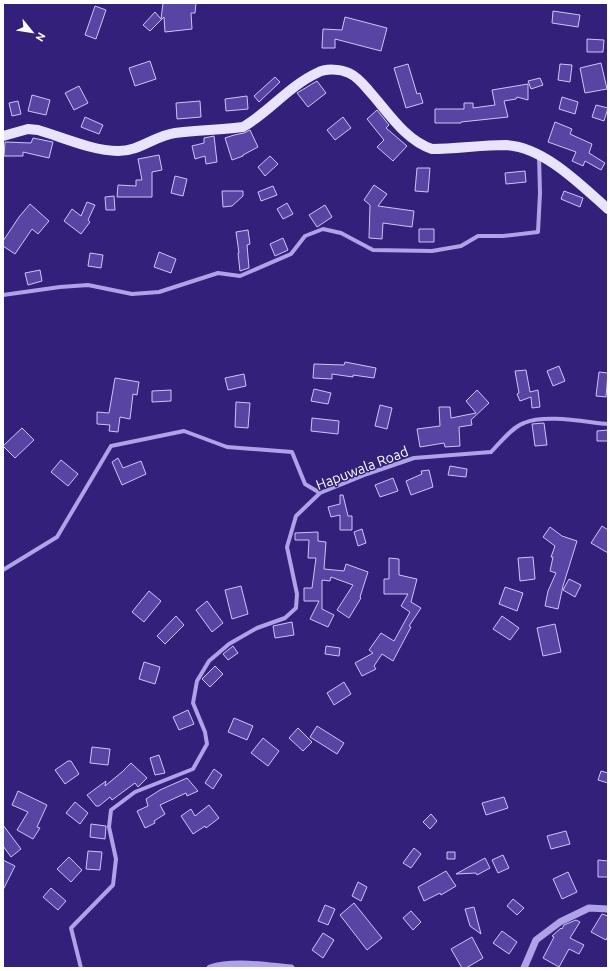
<svg xmlns="http://www.w3.org/2000/svg" width="611" height="971" viewBox="0 0 611 971" font-family="Ubuntu,sans-serif">
	<style>
		.building { fill: #5744a3; stroke: #cec5f5 }
		.lines { fill: none; stroke-linecap: round; stroke-linejoin: round }
		.minor { stroke: #afa2e6; stroke-width: 4 }
		.tertiary { stroke: #afa2e6; stroke-width: 7 }
		.primary { stroke: #eae3fd; stroke-width: 10 }
		.labels { text-anchor: middle; stroke-width: 3; stroke-linejoin: round; paint-order: stroke }
		.street-label { font-size: 14px; fill: #fff; stroke: #32207b }
	</style>
	<rect width="100%" height="100%" fill="#32207b"/>
	<path class="building" d="M163,3H196L195,13H191L192,29L165,32L164,17L150,31L143,25L155,12L161,19Z
		M95,6L106,10L96,39L85,35Z
		M553,11L580,15L578,27L552,23Z
		M345,17L387,28L381,51L335,39V48H322L323,29L342,30Z
		M587,39L604,40L603,52H587Z
		M150,61L156,79L135,86L129,68Z
		M601,63L607,89L585,93L580,68Z
		M408,64L417,94L420,93L423,103L406,108L394,68Z
		M560,64L572,65L570,82L558,80Z
		M275,77L280,82L259,102L254,96Z
		M540,78L543,85L531,89L528,81Z
		M317,81L326,93L308,107L297,93Z
		M528,84V100L517,97L516,99L504,101L508,117L461,122V123H435V109H464V103H473V108L495,105L492,90Z
		M79,86L88,103L74,110L65,93Z
		M32,95L50,100L46,115L28,111Z
		M247,96L248,109L226,111L225,99Z
		M562,97L578,102L575,114L559,109Z
		M18,101L21,114L12,116L9,103Z
		M200,101L201,117L177,119L176,103Z
		M596,105L608,108L604,121L592,117Z
		M377,110L389,125L386,128L407,146L393,161L377,147L384,140L367,119Z
		M85,117L103,125L99,134L81,127Z
		M343,117L351,128L335,140L327,130Z
		M555,122L572,129L570,134L592,144L589,153L605,163L601,170L585,161L583,166L572,161L576,152L548,142Z
		M250,130L258,147L243,155V156L232,160L225,138L234,135L244,133Z
		M214,136L217,162L206,164L205,156L195,159L192,146L204,143V138Z
		M33,138L53,142L49,158L23,152V156H4L5,142L31,143Z
		M159,155L162,170L152,172V197H117L118,185L136,186V180H142L138,159Z
		M270,156L278,164L265,176L258,167Z
		M417,168H430L428,192L415,191Z
		M525,171L526,182L506,184L505,173Z
		M175,176L187,179L183,196L171,193Z
		M374,185L387,194L378,206L414,211L412,227L383,223L382,239L369,238L370,205L364,200Z
		M273,186L277,195L261,201L258,192Z
		M222,191H243V196L232,206L223,207Z
		M564,191L583,198L580,207L561,199Z
		M114,196L115,210H106L105,197Z
		M87,202L95,205L88,220L90,222L81,234L64,221L72,209L81,216Z
		M287,203L293,214L283,219L277,209Z
		M30,204L49,221L38,234L32,229L15,254L3,246V241L19,217Z
		M325,205L332,217L317,227L309,215Z
		M419,229H434V242H419Z
		M248,230L250,244L247,245L249,268L240,271L238,253H239L236,232Z
		M283,238L288,250L275,256L270,244Z
		M159,252L176,259L171,273L154,267Z
		M90,253L103,255L101,268L88,266Z
		M40,270L42,281L28,285L25,273Z
		M345,362L376,368L374,378L353,375V377L332,374V379L313,378L314,364L344,365Z
		M559,366L565,381L553,386L547,371Z
		M526,370L530,392L538,390L540,407L532,408L531,397L520,401L517,394L519,393L515,371Z
		M599,372L608,373L606,397L596,396Z
		M244,374L246,386L228,390L225,378Z
		M115,378L139,382L137,395L133,394L130,419L120,417L118,432L109,431L110,425L97,424V412L109,413Z
		M314,389L331,393L328,404L311,401Z
		M171,390V401L152,402V391Z
		M477,390L489,403L471,420L472,425L459,427L460,446L445,447L444,443L420,447L417,429L440,426L439,407H450L451,418L476,413L466,401Z
		M236,402L250,403L248,428L235,427Z
		M380,405L392,408L387,429L375,426Z
		M312,418L339,421L338,434L311,431Z
		M544,423L547,445L535,446L532,424Z
		M22,428L34,440L15,458L3,446Z
		M608,430V441H597V431Z
		M118,458L123,468L141,461L146,474L122,485L112,462Z
		M61,460L78,474L68,486L51,472Z
		M450,466L467,469L466,477L448,475Z
		M429,470L433,487L411,495L406,481L422,474L421,471Z
		M393,478L398,491L380,497L375,485Z
		M340,495H343L348,516H352V530H340V515L331,517L328,507L340,504Z
		M602,526L608,530V553L591,543Z
		M550,527L562,536L577,541L563,586L558,609L545,606L548,591L556,573L550,571L553,557H551L555,546L543,537Z
		M362,529L366,543L358,546L354,532Z
		M318,532V541L326,542L324,569L344,571L346,564L368,572L360,597L361,598L349,618L337,610L353,585L331,577L330,581L322,580V609L334,615L328,627L310,619L319,601H304V588H312L316,558H308L309,540H295V533Z
		M533,557L535,579L520,581L518,558Z
		M389,558L399,559V575L417,579L411,602L421,608L409,626L411,627L393,661L382,654L374,666L376,669L362,676L355,663L373,653L369,650L381,633L394,641L410,612L401,606L408,594H384V579H389Z
		M569,579L581,585L575,597L563,590Z
		M241,586L248,614L232,619L225,590Z
		M505,587L523,593L517,611L499,604Z
		M149,591L161,601L144,622L132,612Z
		M207,601L223,623L212,632L196,610Z
		M176,616L184,625L165,644L157,636Z
		M502,616L519,628L510,640L493,629Z
		M292,622L294,635L275,638L273,626Z
		M555,624L561,652L543,656L537,628Z
		M233,646L238,653L228,660L223,654Z
		M326,646L340,648L339,656L325,654Z
		M144,662L160,667L155,684L139,679Z
		M215,666L223,674L210,687L202,679Z
		M344,682L351,694L334,705L327,693Z
		M188,710L194,724L179,730L173,717Z
		M234,718L253,726L247,740L228,732Z
		M317,726L344,743L337,754L310,737Z
		M298,728L312,742L303,751L289,738Z
		M263,738L279,751L268,766L251,753Z
		M92,747L110,749L108,765L90,763Z
		M159,755L165,773L155,775L150,758Z
		M68,761H71L79,774L65,784L55,770Z
		M131,763L147,778L138,787L135,783L112,800L110,797L99,806H96L87,795L106,781L105,786L122,772Z
		M214,769L222,775L213,789L205,783Z
		M601,771L608,773V783L598,780Z
		M187,778L198,791L187,796L186,793L160,805L165,814L154,821L155,823L145,828L137,811L148,806L146,799L160,790Z
		M18,791L47,805L37,827L40,828L33,839L17,830L28,812L12,805Z
		M504,797L508,808L486,815L482,803Z
		M75,802L88,813L80,824L66,813Z
		M209,805L219,818L206,828L205,826L193,834L181,816L191,809L195,816Z
		M431,814L437,821L430,829L423,822Z
		M91,824L106,826L105,839L90,837Z
		M3,825L21,849L11,857L3,846Z
		M566,831L570,844L551,849L547,836Z
		M414,848L421,854L411,868L403,863Z
		M88,851L102,852L100,870L86,869Z
		M447,852H455V859H447Z
		M503,855L509,868L498,873L492,860Z
		M69,857L82,870L71,882L57,869Z
		M485,858L490,868L477,875L476,873L456,874Z
		M3,860L15,866L3,890Z
		M598,860L608,861V877H598Z
		M446,871L456,886L441,895L440,893L424,901L418,887Z
		M568,872L577,892L562,899L553,879Z
		M358,882L367,887L361,901L352,896Z
		M51,888L66,901L58,910L43,897Z
		M513,899L524,908L517,915L507,906Z
		M354,903L382,938L367,950L340,915Z
		M325,905L335,909L328,925L318,921Z
		M474,907L481,934L470,926L465,909Z
		M411,911L421,922L413,930L403,918Z
		M602,914L608,916V936L606,940L591,932Z
		M576,920L580,922L570,938L584,945L579,954L569,949L559,967L543,958L554,937L552,936L561,928L562,929L564,925Z
		M502,931L517,942L509,954L493,943Z
		M323,933L334,940L323,958L312,950Z
		M472,937L483,958L466,968H462L451,949Z"/>
	<g class="lines">
		<path class="minor" d="M3,295L60,287L88,285L132,294L159,292L218,273L240,276L291,254L305,236L323,229L341,233L373,250L432,251L461,246L478,236H503L538,232L540,193L539,156
			M3,570L57,537L111,446L184,431L227,447L292,452L305,484L320,493
			M81,968L71,928L113,885L116,859L109,827L111,810L135,792L193,769L207,744L205,732L193,703L197,681L209,661L229,644L257,628L285,618L296,608L297,594L287,547L296,516L320,493L367,474L414,458L491,452C500,443 512,427 524,423C545,414 585,422 608,424"/>
		<path class="tertiary" d="M210,968C234,960 267,966 291,968
			M524,968L536,940L560,922L589,908L608,909"/>
		<path class="primary" d="M3,136L28,129L38,130C62,137 93,151 118,151C140,151 154,136 175,133C198,130 220,130 243,127C269,112 289,86 317,73C326,68 340,69 349,73C358,77 364,85 370,92C388,112 405,140 432,149C456,149 481,145 505,145C543,146 581,185 608,209"/>
	</g>
	<g class="labels">
		<g class="street-label">
			<text transform="translate(362 468) rotate(-21)" y="5">Hapuwala Road</text>
		</g>
	</g>
	<rect width="611" height="971" fill="none" stroke="#ffffff" stroke-width="8"/>
	<g transform="translate(32 32) rotate(120)" stroke="#32207b" stroke-width="3" paint-order="stroke">
	<path d="M0-3L7 15L0 10L-7 15Z" fill="#ffffff"/>
	<text y="-6" font-size="11" font-weight="bold" text-anchor="middle" fill="#ffffff">N</text>
	</g>
</svg>
